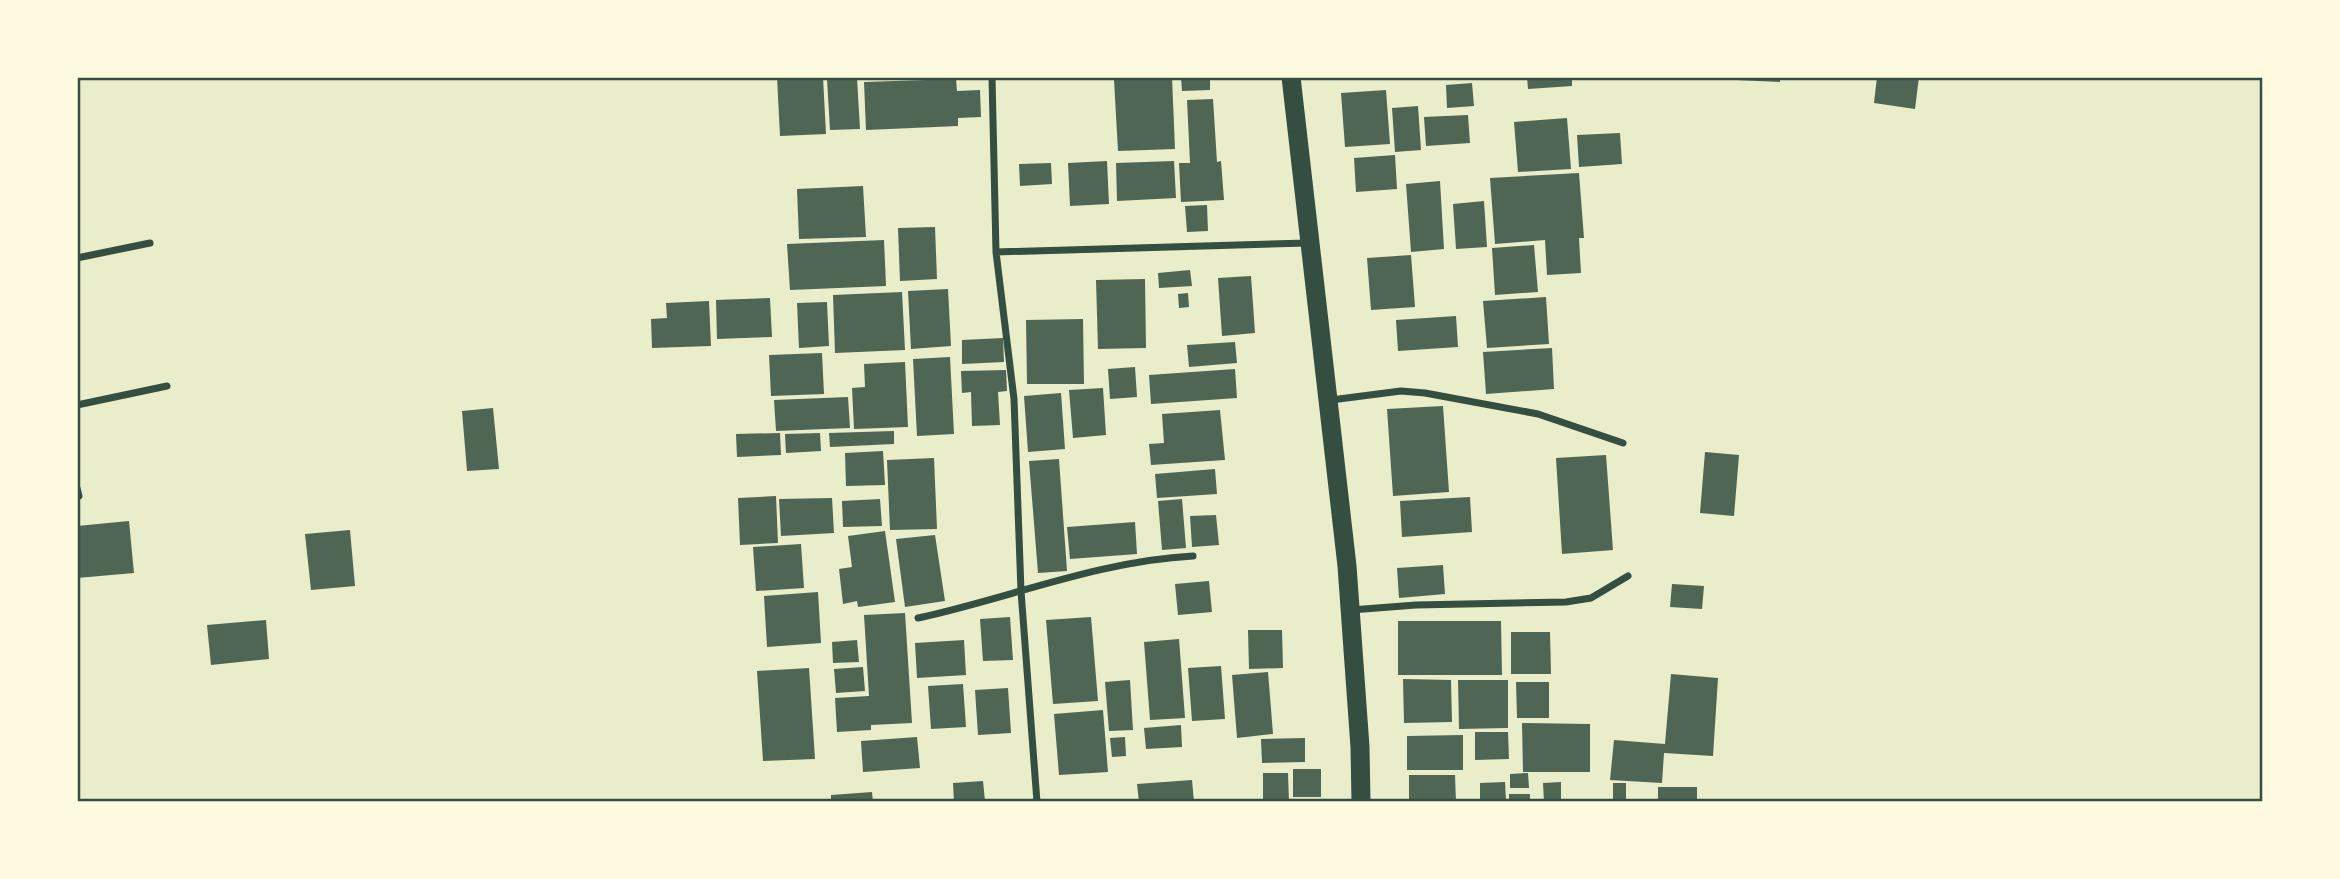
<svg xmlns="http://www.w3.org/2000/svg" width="2340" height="879" viewBox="0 0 2340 879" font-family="Raleway,sans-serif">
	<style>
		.building { fill: #4f6655 }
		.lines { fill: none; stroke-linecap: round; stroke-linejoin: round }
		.minor { stroke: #344e41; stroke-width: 7 }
		.trunk { stroke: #344e41; stroke-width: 19 }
		.neatline { fill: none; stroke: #344e41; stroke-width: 2.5 }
	</style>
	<rect width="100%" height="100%" fill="#e9edc9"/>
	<path class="building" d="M777,77H823L826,134L780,136Z
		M1172,77L1175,149L1118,151L1114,80Z
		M1181,77H1210V90L1182,91Z
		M1527,77H1572V86L1528,89Z
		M1714,77H1780V82L1714,79Z
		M1877,77H1919L1915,109L1874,103Z
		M857,78L860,129L830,130L827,79Z
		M956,79L957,91L980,90L981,117L958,118V126L866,130L864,82Z
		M1472,83L1474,106L1447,108L1446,85Z
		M1386,90L1390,144L1345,147L1341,93Z
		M1213,99L1217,162L1221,161L1224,200L1181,202L1179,163H1190L1187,100Z
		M1418,106L1421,150L1395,152L1392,108Z
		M1468,115L1470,143L1426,146L1424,117Z
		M1567,118L1571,169L1518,172L1514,122Z
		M1620,133L1622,164L1579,167L1577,135Z
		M1395,155L1397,189L1356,192L1354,158Z
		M1107,161L1109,204L1070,206L1068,163Z
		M1174,161L1176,198L1117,201L1116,163Z
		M1051,163L1052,184L1020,186L1019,164Z
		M1579,173L1584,238H1579L1581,273L1547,275L1545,240L1495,244L1490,178Z
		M1440,181L1444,249L1411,252L1406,184Z
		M863,186L866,237L799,239L797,189Z
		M1484,201L1487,247L1456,249L1453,204Z
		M1207,205L1208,231L1187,232L1185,206Z
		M935,227L937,279L900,281L898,228Z
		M884,240L886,286L790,290L787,244Z
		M1534,245L1538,292L1495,295L1492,248Z
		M1411,255L1415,307L1371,310L1367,258Z
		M1190,270L1192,286L1159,288L1158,273Z
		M1251,276L1255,333L1222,336L1218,278Z
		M1145,279L1146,348L1098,349L1096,280Z
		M948,289L951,346L911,349L908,291Z
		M902,292L905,350L835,353L833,295Z
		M1188,293L1189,307L1179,308L1178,294Z
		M1546,297L1549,344L1487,348L1483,301Z
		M770,298L772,337L717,339L716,300Z
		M709,301L711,346L652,348L651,319L667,318L666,303Z
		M827,302L829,346L799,348L797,303Z
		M1456,316L1458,347L1398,351L1396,320Z
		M1083,319L1084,384H1027L1026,320Z
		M1003,338L1004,362L962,364V340Z
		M1235,342L1237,363L1189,367L1187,345Z
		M1552,348L1554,389L1486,394L1483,352Z
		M822,353L824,394L771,396L769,355Z
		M950,357L954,434L917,436L913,359Z
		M905,362L908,427L854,429L852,388L865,387L864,364Z
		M1135,367L1137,397L1110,399L1108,369Z
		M1235,369L1237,398L1151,404L1149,375Z
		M1006,370L1007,391L998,392L1000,425L972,426L971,392L962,393L961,371Z
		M1103,388L1106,435L1073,438L1069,390Z
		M1061,393L1065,449L1028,452L1024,396Z
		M848,397L850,428L776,431L774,400Z
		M1443,406L1449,492L1393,496L1387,409Z
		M493,408L499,469L467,471L462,411Z
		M1220,410L1225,460L1151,465L1149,444L1164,443L1162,414Z
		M894,431V444L830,447L829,433Z
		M780,433L781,455L737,457L736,434Z
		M820,433L821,451L786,453L785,434Z
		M883,451L885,485L846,486L845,453Z
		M1705,452L1739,455L1734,516L1700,513Z
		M1606,455L1613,550L1562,554L1556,458Z
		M934,458L937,529L890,530L887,460Z
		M1059,459L1067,571L1038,573L1029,461Z
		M1215,469L1217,494L1157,498L1155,474Z
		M776,496L778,543L740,545L738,498Z
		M1470,497L1472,532L1402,537L1400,501Z
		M832,498L834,533L781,536L779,499Z
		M880,499L882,526L843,527L842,501Z
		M1182,499L1186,548L1162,550L1158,501Z
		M1216,515L1219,545L1192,547L1190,516Z
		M129,521L134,573L77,578V526Z
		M1135,522L1137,554L1070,559L1067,527Z
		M350,530L355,586L311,590L305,534Z
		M885,531L895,602L858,607L857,601L843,604L839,569L852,567L848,536Z
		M935,535L945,601L905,607L896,539Z
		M801,544L804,588L756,591L753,547Z
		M1443,565L1445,594L1399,598L1397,568Z
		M1209,581L1212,612L1178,615L1175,584Z
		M1672,584L1704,586L1702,609L1670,607Z
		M818,592L821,643L767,647L764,596Z
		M905,613L912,723L871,725V730L837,732L835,698L869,696L864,615Z
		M1010,617L1013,660L983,661L980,619Z
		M1091,617L1098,701L1053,704L1046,620Z
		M266,620L269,659L211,665L207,625Z
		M1398,621H1501L1502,675H1398Z
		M1248,630H1282L1283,668L1249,669Z
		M1511,632H1550L1551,674H1511Z
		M1179,639L1185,718L1150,720L1144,642Z
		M857,640L859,662L833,663L832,642Z
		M964,640L966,675L917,678L915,643Z
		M1221,666L1225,719L1192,721L1188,668Z
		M863,667L865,691L836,693L834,669Z
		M809,668L815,759L763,761L757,671Z
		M1268,672L1273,734L1237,738L1232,675Z
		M1671,674L1718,678L1713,756L1664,753L1662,783L1610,780L1614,740L1665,744Z
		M1403,679L1451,680L1452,722L1404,723Z
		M1130,680L1133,730L1109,731L1105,682Z
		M1458,680H1508V728L1459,729Z
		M1516,682H1549V718H1517Z
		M963,684L966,727L931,729L928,686Z
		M1008,688L1011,733L978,735L975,690Z
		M1103,710L1108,772L1059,775L1054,714Z
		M1522,723L1590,724V772H1523Z
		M1181,725L1182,747L1146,749L1144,728Z
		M1475,732H1508L1509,759L1475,760Z
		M1463,735V770H1407V736Z
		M917,737L920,768L863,772L861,741Z
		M1125,737L1126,756L1112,757L1110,738Z
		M1305,738V762L1262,763L1261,739Z
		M1293,769H1321V797H1293Z
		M1263,773H1288L1289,802H1263Z
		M1528,773L1529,788H1510V774Z
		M1409,775H1455L1456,802H1409Z
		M1192,780L1194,802H1139L1137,784Z
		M983,781L985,801L954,802L953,783Z
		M1505,782L1506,800H1480V783Z
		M1561,782V802H1544L1543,783Z
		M1613,783H1626V802H1613Z
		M1658,787H1697V802H1658Z
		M872,792L873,802H831V795Z
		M1509,794H1530V802H1509Z"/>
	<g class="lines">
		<path class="minor" d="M992,77L996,252L1014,399L1021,591L1037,802
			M996,252L1307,243
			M77,258L150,243
			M1331,400L1401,391L1425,393L1538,414L1623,443
			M77,405L167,386
			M77,488L79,496
			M1351,610L1416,605L1566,602L1591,598L1628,576
			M918,618C1010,598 1098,561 1193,556"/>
		<path class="trunk" d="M1291,77L1347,566L1360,747L1361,802"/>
	</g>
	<rect width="2340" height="879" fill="none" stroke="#fefae0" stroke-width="158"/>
	<rect x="79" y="79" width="2182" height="721" class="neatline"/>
</svg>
